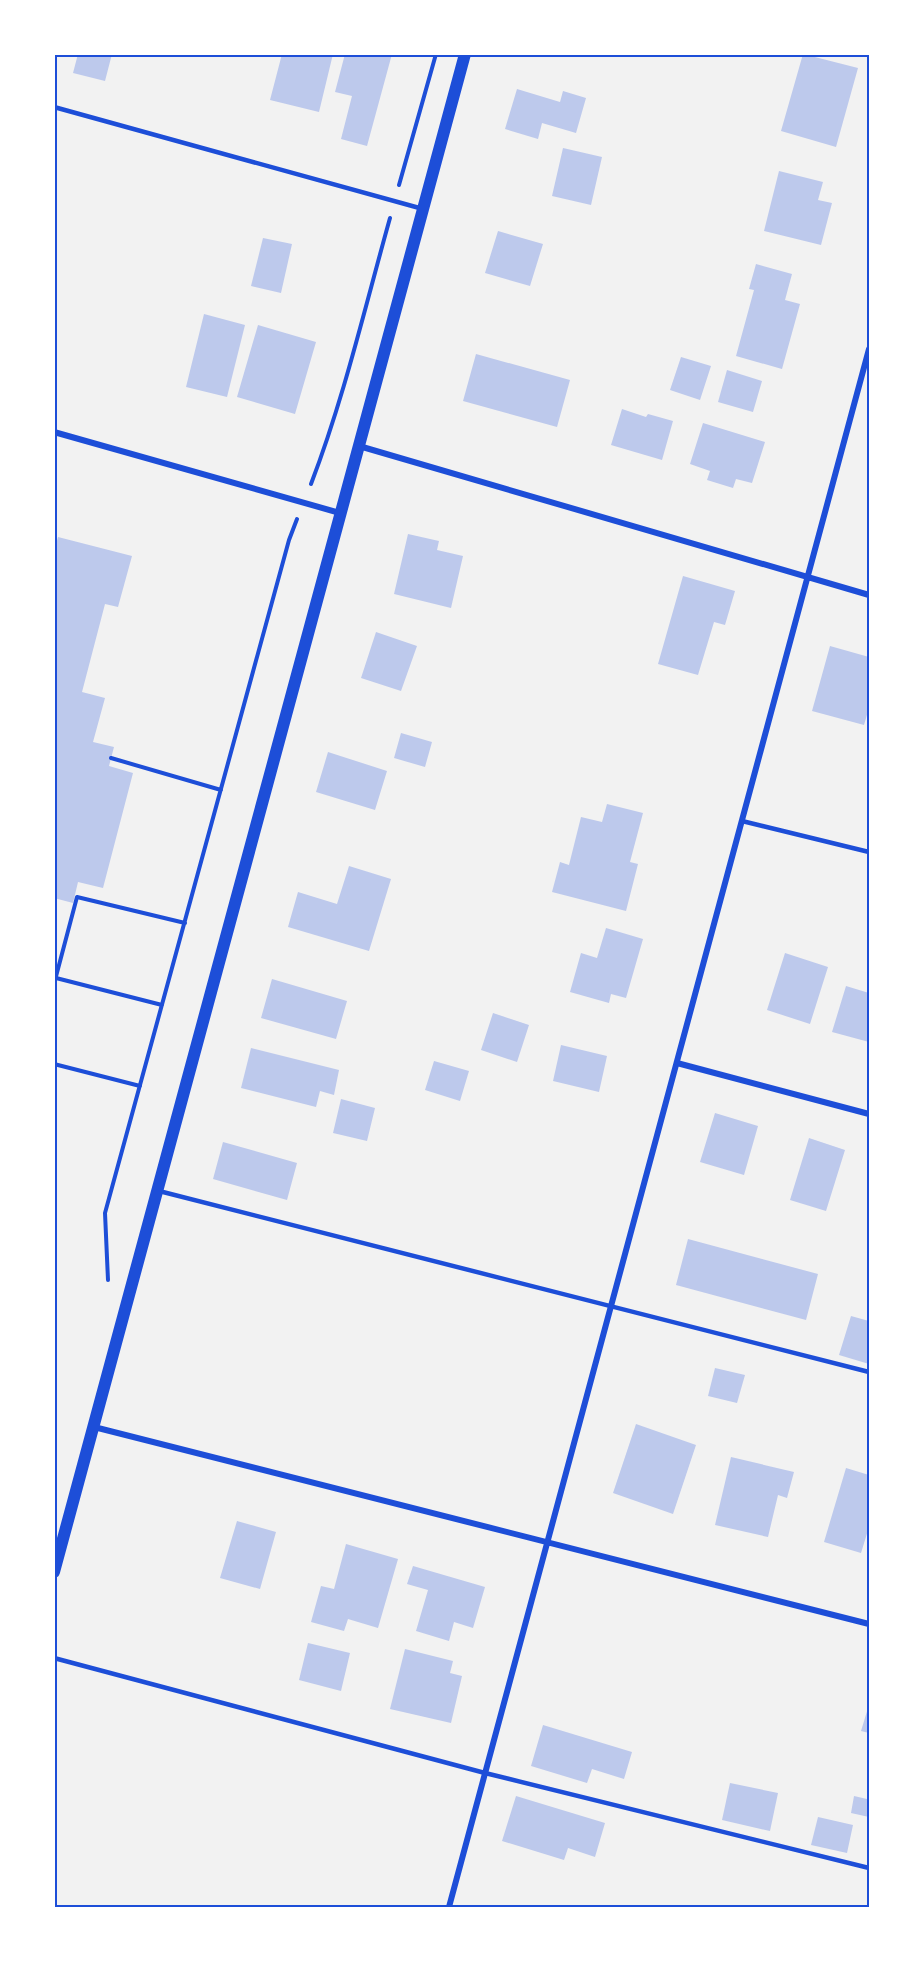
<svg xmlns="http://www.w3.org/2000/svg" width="923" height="1961" viewBox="0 0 923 1961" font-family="Barlow,sans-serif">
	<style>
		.building { fill: #bdc9ec }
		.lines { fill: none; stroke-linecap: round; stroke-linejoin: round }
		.path { stroke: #1d4ed8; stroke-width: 4 }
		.service { stroke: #1d4ed8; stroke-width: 4.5 }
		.minor { stroke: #1d4ed8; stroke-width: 6 }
		.secondary { stroke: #1d4ed8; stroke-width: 12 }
		.neatline { fill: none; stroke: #1d4ed8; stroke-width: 2 }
	</style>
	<rect width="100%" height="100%" fill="#f2f2f2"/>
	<path class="building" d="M78,54H112L105,81L73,73Z
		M282,54H333L319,112L270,100Z
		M345,54H392L367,146L341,139L352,96L335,92Z
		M803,54L858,68L836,147L781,131Z
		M517,89L560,102L563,91L586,98L576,133L542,123L538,139L505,129Z
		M563,148L602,157L591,205L552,196Z
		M779,171L823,182L818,200L832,203L821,245L764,231Z
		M498,231L543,244L530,286L485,273Z
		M263,238L292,244L281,293L251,286Z
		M756,264L792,274L785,300L800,304L782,369L736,356L754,290L749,289Z
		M204,314L245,325L227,397L186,387Z
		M258,325L316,342L295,414L237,397Z
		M476,354L570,380L557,427L463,401Z
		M681,357L711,366L700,400L670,390Z
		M727,370L762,381L753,412L718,402Z
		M622,409L646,417L648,414L673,421L662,460L611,445Z
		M703,423L765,442L752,483L736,479L733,488L707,480L710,471L690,464Z
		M408,534L439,541L437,550L463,556L451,608L394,594Z
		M58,537L132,556L118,607L105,604L82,692L105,698L93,742L114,747L109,766L133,773L103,888L78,882L73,903L54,898V552Z
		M683,576L735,591L725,625L714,622L698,675L658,664Z
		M376,632L417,646L401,691L361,678Z
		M830,646L869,657V708L864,725L812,711Z
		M401,733L432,742L425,767L394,758Z
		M328,752L387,771L375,810L316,792Z
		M607,804L643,813L630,862L638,864L626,911L552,892L560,862L569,865L581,817L602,822Z
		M349,866L391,879L369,951L288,927L298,892L337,904Z
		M606,928L643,939L626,998L611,994L609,1003L570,992L581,953L597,958Z
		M785,953L828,967L810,1024L767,1010Z
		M272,979L347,1001L336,1039L261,1018Z
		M846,986L869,993V1042L832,1032Z
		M493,1013L529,1025L517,1062L481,1050Z
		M561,1045L607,1056L599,1092L553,1081Z
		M251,1048L339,1070L334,1095L320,1091L316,1107L241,1088Z
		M434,1061L469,1071L460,1101L425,1090Z
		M341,1099L375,1108L367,1141L333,1133Z
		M715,1113L758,1126L744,1175L700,1162Z
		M809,1138L845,1150L826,1211L790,1200Z
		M223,1142L297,1163L287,1200L213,1179Z
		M688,1239L818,1274L806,1320L676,1285Z
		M851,1316L869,1321V1364L839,1355Z
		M715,1368L745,1375L737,1403L708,1396Z
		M636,1424L696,1445L673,1514L613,1493Z
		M731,1457L794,1472L787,1498L778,1495L768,1537L715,1525Z
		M846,1468L869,1475V1527L861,1553L824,1542Z
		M237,1521L276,1532L260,1589L220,1578Z
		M346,1544L398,1559L378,1628L348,1619L344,1631L311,1622L321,1586L334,1589Z
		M413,1566L485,1587L473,1628L454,1622L449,1641L416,1631L428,1590L407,1584Z
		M308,1643L350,1653L341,1691L299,1680Z
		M405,1649L453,1661L450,1673L462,1676L451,1723L390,1709Z
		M868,1708H869V1733L861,1731Z
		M543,1725L632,1752L624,1779L592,1769L587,1783L531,1766Z
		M730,1783L778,1793L770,1831L722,1820Z
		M868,1793L869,1817L851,1813L854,1796L867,1799Z
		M516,1796L605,1823L595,1857L568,1848L564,1860L502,1841Z
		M818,1817L853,1825L847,1853L811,1845Z"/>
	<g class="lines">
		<path class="path" d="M399,185L436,54
			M311,484C344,398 365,307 390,218
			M111,758L221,790
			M56,978L162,1005
			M54,984L77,897L185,923
			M54,1064L140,1086
			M108,1280L105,1213L289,540L297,519"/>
		<path class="service" d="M54,107L423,209
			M742,821L869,852
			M159,1191L869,1372
			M54,1658L485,1773L869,1868"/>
		<path class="minor" d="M54,432L340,513
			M359,446L869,595
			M677,1063L869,1114
			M94,1427L869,1624
			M449,1907L869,349"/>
		<path class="secondary" d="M54,1572L465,54"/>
	</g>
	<rect width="923" height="1961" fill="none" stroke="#ffffff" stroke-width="111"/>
	<rect x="56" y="56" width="812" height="1850" class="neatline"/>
</svg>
